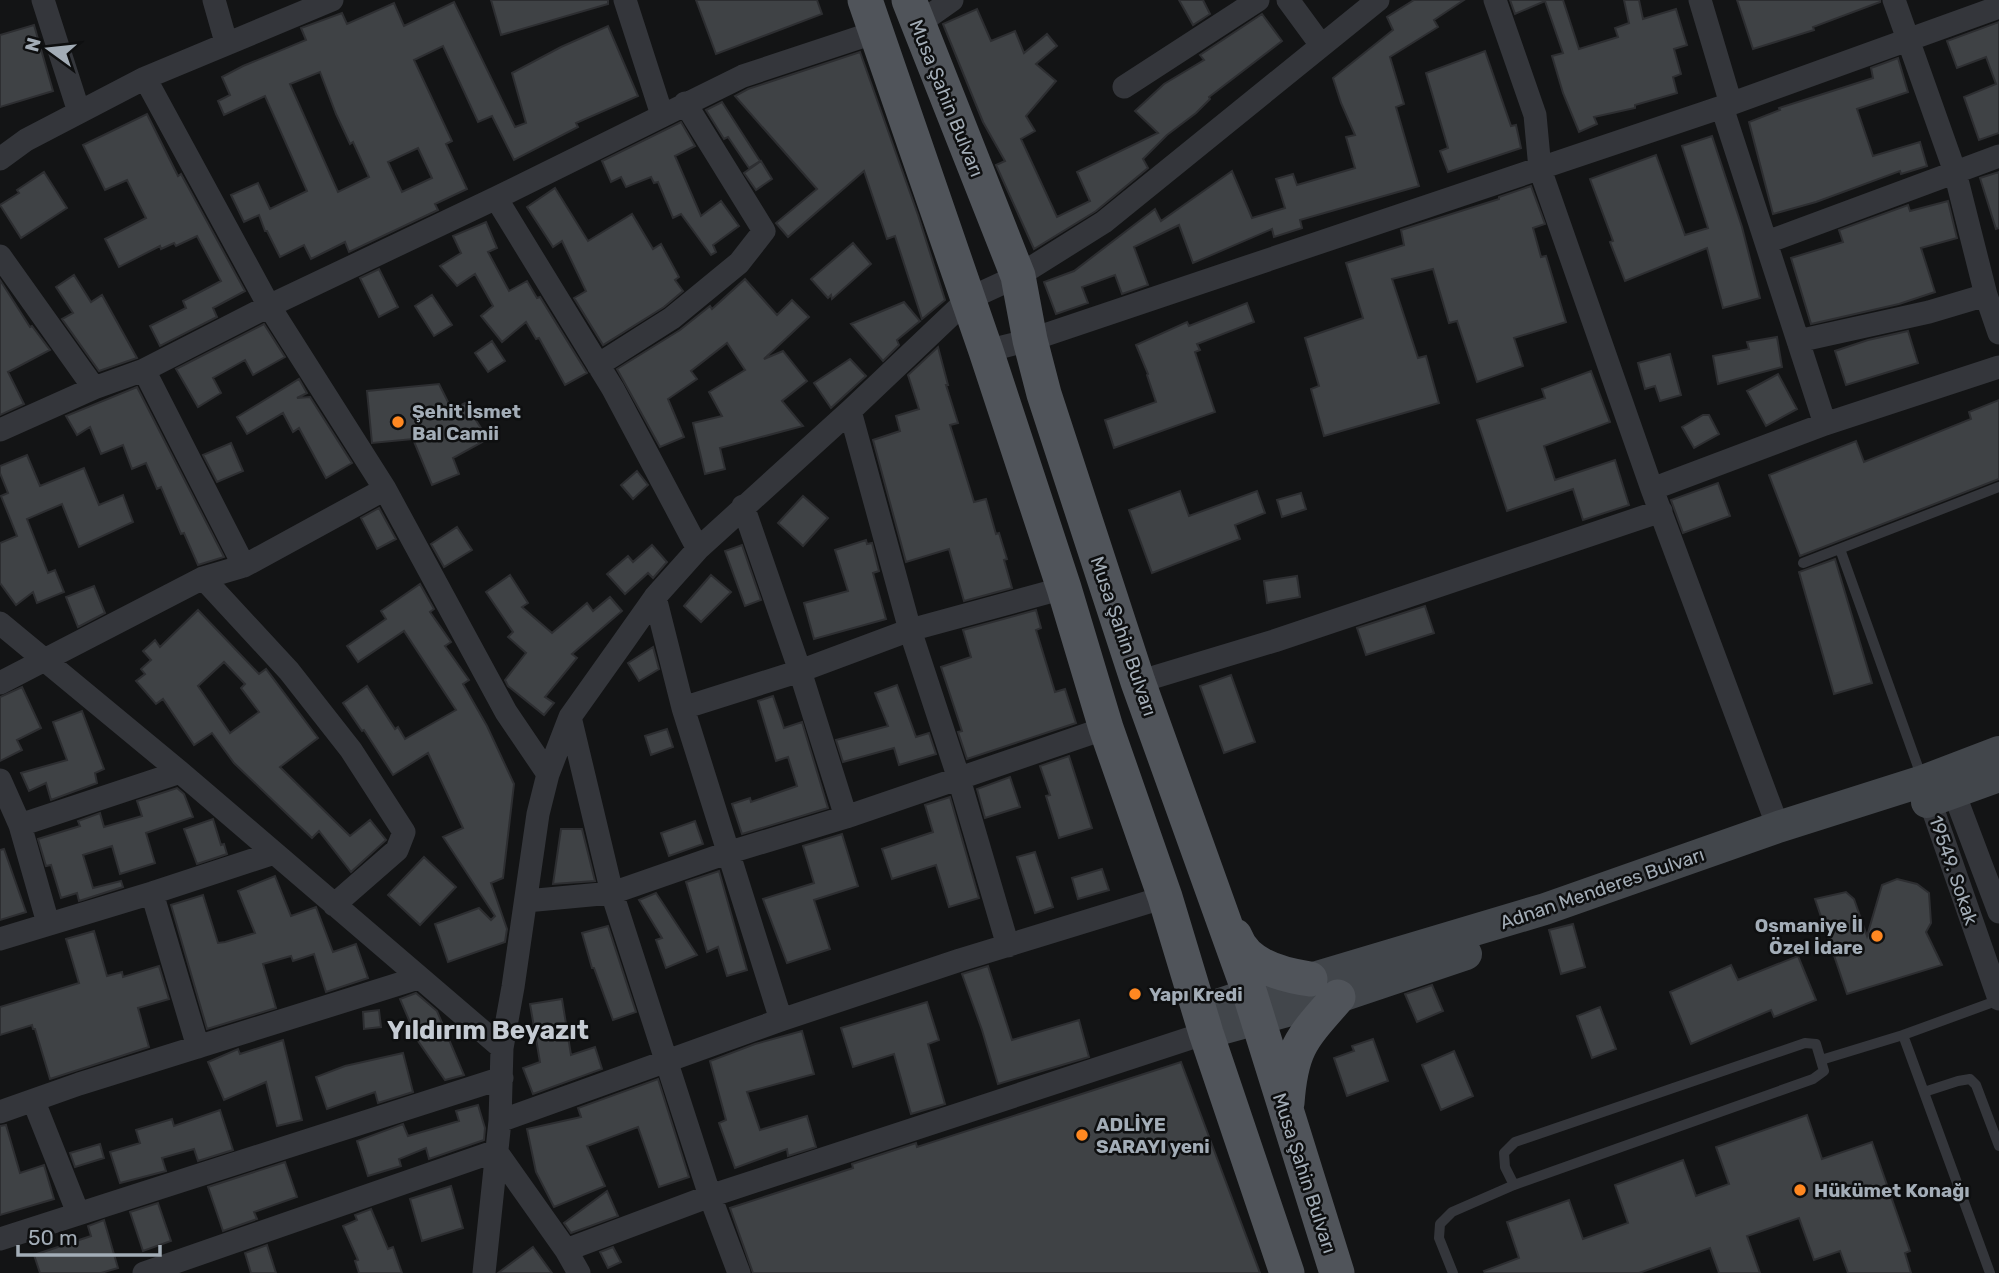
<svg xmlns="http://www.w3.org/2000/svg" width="1999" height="1273" viewBox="0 0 1999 1273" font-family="Rubik,sans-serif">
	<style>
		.building { fill: #3f4245; stroke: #2d2e31; stroke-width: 2; fill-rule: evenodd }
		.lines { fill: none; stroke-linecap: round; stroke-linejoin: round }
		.lane { stroke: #34363b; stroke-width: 10 }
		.street { stroke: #34363b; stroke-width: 23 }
		.secondary { stroke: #42464b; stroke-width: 32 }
		.primary { stroke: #50545a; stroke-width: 35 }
		.poi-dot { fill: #ff8821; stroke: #0e0f10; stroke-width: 2.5 }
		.labels { text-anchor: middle; stroke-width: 5; stroke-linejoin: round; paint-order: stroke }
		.street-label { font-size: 19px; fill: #a3adb7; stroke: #0e0f10 }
		.poi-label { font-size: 19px; font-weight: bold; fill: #a3adb7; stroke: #0e0f10; text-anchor: start }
		.district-label { font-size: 26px; font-weight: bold; fill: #c5cbd3; stroke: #0e0f10 }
	</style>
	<rect width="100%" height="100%" fill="#131415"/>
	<path class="building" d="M491,0H608V4L501,35Z
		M696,0H817L822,14L716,54Z
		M1179,0H1203L1210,14L1193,25Z
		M1414,0H1464L1434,20L1438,27L1390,57L1404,104L1396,107L1419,186L1300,220L1302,228L1274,237L1272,229L1193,263L1179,225L1134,247L1148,285L1122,294L1115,275L1082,287L1088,303L1056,314L1044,282L1074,271L1155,209L1161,221L1232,171L1252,218L1285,208L1276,179L1293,174L1297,185L1355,168L1346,137L1355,135L1341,103L1333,78L1393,30L1387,17Z
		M1510,0H1563L1579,49L1618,37L1615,28L1629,23L1624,0H1639L1643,19L1676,9L1687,45L1674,49L1681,74L1673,77L1677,93L1635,105V108L1594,117L1597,124L1579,132L1563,93L1552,56L1563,53L1545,1L1515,14Z
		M1737,0H1880V2L1813,27L1814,30L1753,49Z
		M454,2L515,127L526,123L512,73L561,47L608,26L638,96L576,123L578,127L514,160L492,116L478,122L443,46L414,60L452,141L446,144L467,189L435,204L438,210L349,252L345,242L311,259L304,245L280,257L267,231H265L259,215L244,222L231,195L258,183L270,209L307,191L265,96L224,115L218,101L230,95L222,77L243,66L306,40L301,28L342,13L347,24L394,3L404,26ZM320,72L336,114L350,144L353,142L369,177L338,192L290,84ZM418,148L432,178L402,192L388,162Z
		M977,9L991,41L1015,31L1024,53L1047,34L1057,46L1036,64L1056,81L1026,116L1035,131L1021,139L1057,217L1090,201L1077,172L1158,133L1135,111L1164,84L1204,60L1200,55L1262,14L1282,41L1209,97L1210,99L1196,113L1167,135L1143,159L1148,168L1096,211L1034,249L996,165L1005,161L983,122L943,24Z
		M1999,22V133L1979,140L1964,97L1996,84L1986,57L1957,68L1947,41Z
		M34,25L53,91L0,107V35Z
		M1485,51L1511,126L1516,125L1521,148L1448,172L1440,151L1448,148L1426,73Z
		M860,52L918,215L945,300L922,319L895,236L887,239L864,171L788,237L776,223L817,189L735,96L748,89Z
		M1898,58L1908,92L1857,109L1873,156L1920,142L1927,166L1901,174L1900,171L1816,202L1773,214L1749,122L1780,110L1779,108L1873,78L1871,68Z
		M722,102L760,161L749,168L728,137L724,139L706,110Z
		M147,114L178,176L181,174L245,291L213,308L217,317L160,346L150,326L186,308L183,301L221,281L197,236L176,246L174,243L161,249L160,246L119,267L105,239L146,218L127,180L105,190L83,145Z
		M681,122L695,146L675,156L701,216L721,201L739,226L713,245L716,252L711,255L681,214L673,218L658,182L654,183L651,177L626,187L621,177L611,182L602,161Z
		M1712,136L1742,227L1760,298L1723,308L1707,248L1625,281L1610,242L1613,241L1590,179L1656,155L1685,235L1708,228L1682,146Z
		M761,161L772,179L756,190L744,173Z
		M44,172L67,208L21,238L0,205L19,193L17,190Z
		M1999,172V228L1996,229L1980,178Z
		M1531,186L1545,224L1533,228L1541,257L1546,256L1566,322L1514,338L1523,366L1477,382L1457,321L1449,323L1433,269L1392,279L1418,358L1426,356L1439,403L1324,436L1311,389L1319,386L1305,338L1363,318L1346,263L1404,245L1401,230L1499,199V197Z
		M555,188L588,241L632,214L653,249L661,244L679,277L675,280L683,291L664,307L603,345L574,298L586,291L562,241L553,247L527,207Z
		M1948,201L1957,238L1921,248L1935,292L1899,304L1811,324L1791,258L1843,242L1839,230L1908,205L1910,211Z
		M486,222L497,248L488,252L509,291L527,281L537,298L540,297L587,373L565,385L539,338L536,339L526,322L502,342L481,316L493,306L475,274L457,286L440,266L461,253L453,236Z
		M853,243L871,264L832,299L831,295L828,298L811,279Z
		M379,269L398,307L379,317L360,278Z
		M74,275L91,302L102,295L137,358L99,371L62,319L73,313L56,287Z
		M745,279L777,315L792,300L809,317L764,359L783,351L807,381L782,401L803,426L720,448L725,469L705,474L693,423L722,416L709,392L745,370L727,343L691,371L697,379L668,399L684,437L660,447L617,369L680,330L710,306L712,309Z
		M0,280L30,327L32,326L50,350L8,372L24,404L0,415Z
		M432,295L452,325L434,336L415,306Z
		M904,302L920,321L897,340L899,345L883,361L851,324Z
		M1247,303L1254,322L1197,344L1200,350L1195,352L1215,412L1114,448L1105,420L1156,402L1147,375L1148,374L1136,345L1187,322L1189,326Z
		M264,324L285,357L253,375L245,360L213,378L221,393L198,407L176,369Z
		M1908,331L1918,363L1846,385L1835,351L1868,340Z
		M1777,337L1782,367L1718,384L1713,356L1749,349L1747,342Z
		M492,341L505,361L488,372L475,353Z
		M938,347L948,385H946L958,423L950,425L974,502L986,499L996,534L999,533L1007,559L1004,560L1012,588L964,601L949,549L906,562L873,440L900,431L896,416L919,409L908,375Z
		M1670,354L1681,395L1660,401L1655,386L1645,389L1638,363Z
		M850,359L866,376L831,408L814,383Z
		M1591,371L1610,422L1544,446L1555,480L1615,460L1629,505L1583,520L1573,489L1507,511L1477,420L1545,398L1542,389Z
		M1778,374L1797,409L1766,426L1747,391Z
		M299,379L307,393L297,398L310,397L352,463L326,478L299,428L293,432L283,413L247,434L237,417Z
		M439,384L452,410L465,403L488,439L453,458L459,474L432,485L413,439L372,443L367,391Z
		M137,387L224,557L198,565L184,533L181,534L161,487L157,489L146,463L132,469L123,445L101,454L90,427L77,435L66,416Z
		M1999,400V479L1800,556L1769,475L1856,441L1864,462L1971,419L1969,412Z
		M1703,415H1709L1719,434L1694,448L1682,427Z
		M231,443L243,471L217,482L203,455Z
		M27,455L40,486L84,468L99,505L123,495L133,522L79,547L62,504L27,519L48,573L55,570L64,592L37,603L33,592L16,605L0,583V543L17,536L1,496L8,493L0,473V466Z
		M637,471L648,485L633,499L621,485Z
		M1718,483L1730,516L1683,533L1671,500Z
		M1180,491L1189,516L1257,491L1265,513L1235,525L1240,539L1152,573L1129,510Z
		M1301,493L1306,509L1282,517L1277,500Z
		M803,496L828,518L803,546L778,523Z
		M379,508L396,539L377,549L361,518Z
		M457,527L472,550L444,567L431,544Z
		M866,540L867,544L872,543L879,571L873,573L886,619L814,639L804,603L848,591L835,550Z
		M652,545L667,562L653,578L648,573L625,594L607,574L628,556L633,562Z
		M742,545L761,600L745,606L725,551Z
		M1835,559L1872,683L1834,694L1799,572Z
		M510,575L528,603L522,607L552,633L587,603L593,611L610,597L622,611L572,654L577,658L545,697L554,703L544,715L508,686L505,680L526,653L508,637L513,632L486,592Z
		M711,575L731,592L701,622L684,606Z
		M1297,576L1300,597L1267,603L1264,581Z
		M420,584L434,609L430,612L451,642L445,646L469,680L463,684L487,726L514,784L503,878L491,883L507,929L505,942L448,962L435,924L479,908L491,920L495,916L443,837L463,828L428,753L393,775L364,730L362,731L343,703L367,686L395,729L398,727L405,739L456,710L404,631L358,662L347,646L386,619L381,611Z
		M94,586L105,613L78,627L66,597Z
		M1425,606L1434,633L1366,655L1357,628Z
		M198,610L259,674L266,669L318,738L280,767L350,836L370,820L386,840L351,872L319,831L312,838L234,763L212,733L194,745L163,699L156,704L136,681L145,674L141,669L151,660L143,651L155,640L160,647ZM224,662L245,684L241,688L259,712L230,733L198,686Z
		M1036,610L1041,628L1036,630L1055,692L1065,689L1076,723L967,759L958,732L962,731L941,667L971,657L963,630Z
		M653,647L659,669L639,681L628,663Z
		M1231,675L1255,742L1224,753L1200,686Z
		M897,685L916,737L929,733L936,754L899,765L894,748L843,762L836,740L888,726L875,693Z
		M22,687L41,728L17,740L22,750L0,761V697Z
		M773,696L784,728L802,722L828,808L742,834L732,804L750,798L751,802L797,786L788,757L776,761L758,701Z
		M82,711L104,769L95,773L97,783L51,800L46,783L29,791L21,773L67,760L53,722Z
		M667,729L673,747L651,755L645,736Z
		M1069,756L1092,828L1059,838L1046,796L1050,795L1040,766Z
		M1010,777L1020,807L985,818L977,789Z
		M177,788L184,794L193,817L146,833L155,863L120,874L112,846L83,855L93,888L121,881L123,887L79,901L77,893L61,898L51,865L46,866L38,839L80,826L78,821L100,813L104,827L142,816L137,801Z
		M950,797L979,898L949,907L936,865L892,879L882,849L933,832L925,805Z
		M213,819L221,845L224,844L227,854L197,864L184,829Z
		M695,821L703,844L669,856L661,833Z
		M561,829H582L595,881L553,884Z
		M842,834L858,886L814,900L830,949L787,963L763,899L814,883L803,846Z
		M4,849L26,912L0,920V850Z
		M1035,852L1053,907L1035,913L1017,857Z
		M424,857L456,887L420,925L388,895Z
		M1102,869L1109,890L1078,899L1072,878Z
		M719,871L747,970L727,976L718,947L707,952L686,882Z
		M275,876L291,916L316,907L333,952L356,944L368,978L326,992L314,954L293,961L291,956L263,964L276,1008L207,1029L171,905L203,895L218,943L225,942L255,933L238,891Z
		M1897,879L1917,884L1929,893L1931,923L1926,932L1942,965L1847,994L1815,899L1846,892L1854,899L1867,936L1882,885Z
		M656,893L697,955L666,968L656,940L662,938L639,900Z
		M1573,924L1585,967L1561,974L1549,930Z
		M608,926L636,1012L613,1020L594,968H592L582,933Z
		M94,931L107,976L122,972L123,977L159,966L169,999L138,1008L149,1047L50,1079L35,1029H33L32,1025L0,1035V1007L79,983L66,939Z
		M1798,956L1816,1000L1774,1017L1771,1010L1691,1044L1670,992L1731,965L1738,980Z
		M988,966L1012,1040L1079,1020L1089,1057L998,1084L982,1030L962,974Z
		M1432,985L1443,1011L1417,1022L1405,994Z
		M416,993L437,1011L464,1075L445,1080L418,1041L400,999Z
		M562,999L571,1055L595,1047L602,1069L533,1094L523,1068L540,1062L530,1004Z
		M927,1002L939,1040L928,1044L945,1104L911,1114L894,1054L853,1067L841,1028Z
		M1600,1007L1616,1049L1592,1058L1577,1016Z
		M379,1010L381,1027L364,1029L363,1012Z
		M802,1031L814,1074L747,1092L760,1130L807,1116L816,1147L788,1156L787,1149L735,1168L719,1123L726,1120L710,1061L755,1044Z
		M1373,1039L1388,1081L1347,1096L1334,1058L1354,1051L1352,1046Z
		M283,1040L302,1120L277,1126L266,1082L224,1100L208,1062L238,1049L240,1054Z
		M1454,1051L1473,1096L1441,1110L1422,1065Z
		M403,1053L413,1092L378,1103L375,1092L327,1109L316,1077L345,1066Z
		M1181,1062L1260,1273H753L730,1208L853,1168L852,1164L916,1143L917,1147Z
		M658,1079L689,1177L659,1187L638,1127L587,1146L605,1186L554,1207L536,1172L527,1129L581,1117L578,1108Z
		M478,1105L485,1128L484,1140L429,1159L426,1148L399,1159L401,1166L368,1176L357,1141L403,1124L408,1136L459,1121L456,1111Z
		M220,1110L233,1150L198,1161L194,1149L162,1158L166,1171L120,1183L110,1152L140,1143L136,1130L172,1119L174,1126Z
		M1807,1115L1822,1159L1872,1142L1910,1251L1905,1253L1911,1273H1848L1840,1251L1814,1260L1799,1218L1747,1236L1760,1273H1719L1710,1248L1639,1273H1485L1484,1271L1519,1258L1507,1222L1569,1200L1583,1239L1628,1223L1615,1185L1683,1160L1696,1196L1729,1184L1716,1147Z
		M6,1125L20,1173L44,1165L54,1199L0,1215V1126Z
		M100,1144L104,1158L75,1167L70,1153Z
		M285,1162L297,1197L254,1212L257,1219L223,1231L208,1187Z
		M451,1186L463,1228L422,1241L410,1199Z
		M607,1191L618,1216L571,1233L564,1223Z
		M158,1203L171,1241L143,1251L130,1212Z
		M371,1209L388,1249L393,1247L402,1273H359L355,1261L358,1260L343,1226L357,1220L355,1215Z
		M104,1220L118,1268L101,1273H40L34,1255L91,1236L88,1226Z
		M267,1245L276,1273H251L245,1253Z
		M533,1247L552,1273H498Z
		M613,1247L621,1262L608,1268L600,1252Z"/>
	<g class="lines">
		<path class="lane" d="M1840,549L1922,778
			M1803,563L1999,487
			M1821,1060L1903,1035
			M1924,1092L1958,1081L1970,1079L1976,1085L1999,1146
			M1453,1273L1439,1238L1440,1224L1452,1212L1514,1185L1813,1079L1824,1071L1816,1044L1805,1043L1515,1142L1504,1153L1505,1167L1514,1185
			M1990,1273L1903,1035L1999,1000"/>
		<path class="street" d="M43,0L79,112
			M214,0L226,42
			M625,0L662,115
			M1288,0L1321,45
			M1495,0L1535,115L1540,169L1652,489L1778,827
			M1700,0L1731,104
			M1894,0L1955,172L1986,295L1999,333
			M918,24L952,0
			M145,78L269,306L385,489L506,712L548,774
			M1124,87L1258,0
			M1722,107L1825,424
			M0,159L26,140L145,78L332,0
			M496,198L613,389L698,549
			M1767,242L1999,156
			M0,256L94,388
			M1798,341L1929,312L1986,295
			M986,351L1030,340L1722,107L1999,7
			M598,365L672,318L739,263L764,231L685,103
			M144,370L244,566
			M850,411L910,630L959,779L1008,946
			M0,430L94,388L144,370L269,306L496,198L743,76L876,32
			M1652,489L1825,424L1999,367
			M743,506L800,671L846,817
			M203,578L289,671L351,750L404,832L397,850L334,905
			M655,597L683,708L781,1020
			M0,623L180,772L502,1048
			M1138,682L1274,641L1661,511
			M0,683L203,578L244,566L385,489
			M683,708L800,671L910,630L1064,588
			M570,717L612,893L710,1196L739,1273
			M1948,777L1999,912
			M0,780L20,825L48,923
			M1925,787L1999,999
			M20,825L180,772
			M152,893L198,1047
			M526,901L612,893L727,853L846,817L1106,728
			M0,939L152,893L274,853
			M34,1102L78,1213
			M0,1112L79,1084L418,978
			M500,1121L781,1020L960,960L1165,897
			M0,1239L502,1078
			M566,1250L710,1196L1206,1033
			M144,1273L496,1151L566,1250L579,1273
			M484,1273L500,1121L502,1048L513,987L538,814L548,774L570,717L624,641L655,597L698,549L850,411L968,299L1018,276L1104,222L1378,0"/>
		<path class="secondary" d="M1927,802L1999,776
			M1200,1011L1250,994L1310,979L1545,909L1778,827L1923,781L1999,752
			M1206,1033L1338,997L1466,954"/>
		<path class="primary" d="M865,0L986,351L1064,588L1106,728L1165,897L1206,1033L1287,1273
			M909,0L1018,276L1030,340L1044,394L1138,682L1250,994L1337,1273
			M1235,936C1245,965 1282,975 1310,979
			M1287,1103C1291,1047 1302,1038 1338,997"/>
	</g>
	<g class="poi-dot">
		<circle cx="398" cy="422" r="7"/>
		<circle cx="1877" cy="936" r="7"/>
		<circle cx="1135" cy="994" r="7"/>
		<circle cx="1082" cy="1135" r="7"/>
		<circle cx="1800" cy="1190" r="7"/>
	</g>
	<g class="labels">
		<g class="street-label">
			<text transform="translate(947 98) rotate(68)" y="7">Musa Şahin Bulvarı</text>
			<text transform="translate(1124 636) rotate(71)" y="7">Musa Şahin Bulvarı</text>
			<text transform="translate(1954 870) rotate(71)" y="7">19549. Sokak</text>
			<text transform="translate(1602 888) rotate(-19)" y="7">Adnan Menderes Bulvarı</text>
			<text transform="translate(1305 1173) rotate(72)" y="7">Musa Şahin Bulvarı</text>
		</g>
		<g class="poi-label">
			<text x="412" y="418">Şehit İsmet<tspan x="412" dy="22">Bal Camii</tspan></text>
			<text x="1863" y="932" text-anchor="end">Osmaniye İl<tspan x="1863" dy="22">Özel İdare</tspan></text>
			<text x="1149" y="1001">Yapı Kredi</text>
			<text x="1096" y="1131">ADLİYE<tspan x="1096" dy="22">SARAYI yeni</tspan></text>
			<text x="1814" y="1197">Hükümet Konağı</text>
		</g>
		<g class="district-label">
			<text x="488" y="1039">Yıldırım Beyazıt</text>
		</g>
	</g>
	<g transform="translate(49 49) rotate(285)" stroke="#0e0f10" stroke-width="5" paint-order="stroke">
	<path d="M0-5L12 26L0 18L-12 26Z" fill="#a3adb7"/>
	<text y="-10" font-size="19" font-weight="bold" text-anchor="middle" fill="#a3adb7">N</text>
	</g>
	<path d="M18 1245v10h142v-10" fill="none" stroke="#a3adb7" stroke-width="3.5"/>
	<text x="28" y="1245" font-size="21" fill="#a3adb7" stroke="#0e0f10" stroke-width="5" paint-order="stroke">50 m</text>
</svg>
